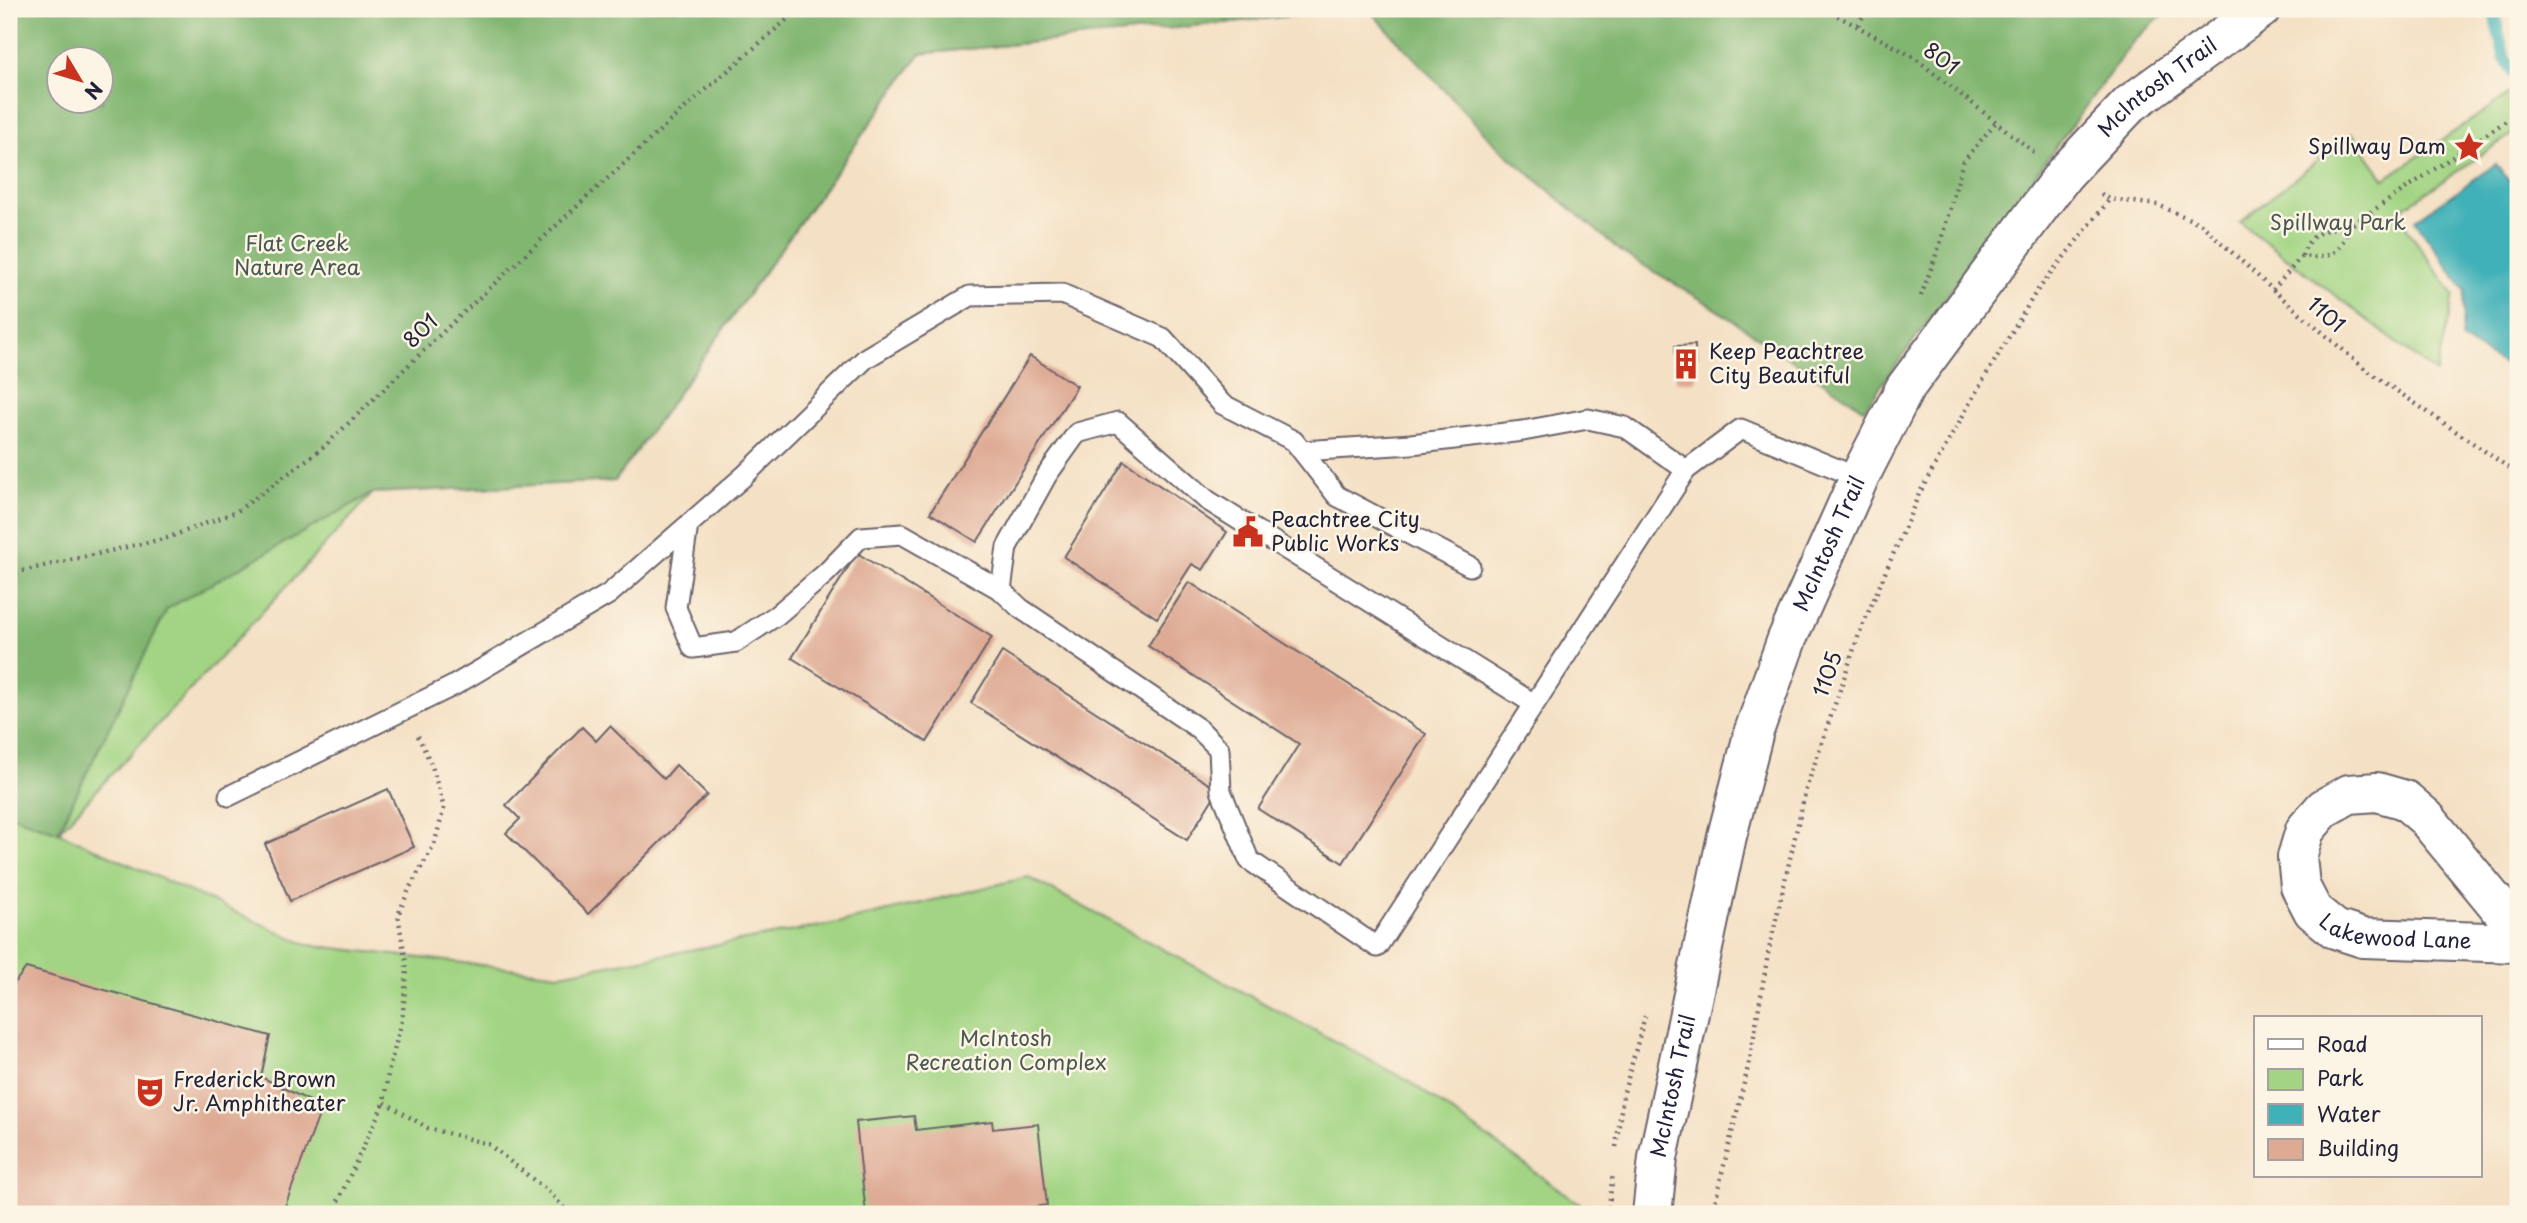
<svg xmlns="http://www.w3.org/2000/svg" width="2527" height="1223" viewBox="0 0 2527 1223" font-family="'Playpen Sans',sans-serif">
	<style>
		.green { fill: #a2d483; stroke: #627b5f; stroke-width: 2; fill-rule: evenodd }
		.forest { fill: #81b671; stroke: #526c56; stroke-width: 2; fill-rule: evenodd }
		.water { fill: #41b1b8; stroke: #326a7a; stroke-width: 2 }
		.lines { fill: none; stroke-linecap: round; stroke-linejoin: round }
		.stream { stroke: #41b1b8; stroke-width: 12 }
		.building { fill: #deaa94 }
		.lane-casing { stroke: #6c646b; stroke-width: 23 }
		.street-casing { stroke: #6c646b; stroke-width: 42 }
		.path { stroke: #6c646b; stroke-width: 4.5; stroke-dasharray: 2 5; stroke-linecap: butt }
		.lane { stroke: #fff; stroke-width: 19 }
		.street { stroke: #fff; stroke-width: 38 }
		.labels { text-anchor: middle; stroke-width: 5; stroke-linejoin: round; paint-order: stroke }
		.street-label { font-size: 21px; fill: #22223b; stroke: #fcf5e5 }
		.poi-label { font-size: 21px; fill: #22223b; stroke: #fcf5e5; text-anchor: start }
		.park-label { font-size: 21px; fill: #485751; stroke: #fcf5e5 }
	</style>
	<rect width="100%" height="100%" fill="#fcf5e5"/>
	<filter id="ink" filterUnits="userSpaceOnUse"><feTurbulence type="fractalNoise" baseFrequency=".0143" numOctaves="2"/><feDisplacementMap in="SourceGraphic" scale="14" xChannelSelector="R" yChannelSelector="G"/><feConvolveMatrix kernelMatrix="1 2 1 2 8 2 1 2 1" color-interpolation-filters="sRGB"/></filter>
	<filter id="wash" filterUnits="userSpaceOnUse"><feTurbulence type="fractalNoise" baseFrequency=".00686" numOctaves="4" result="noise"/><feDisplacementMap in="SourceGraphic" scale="28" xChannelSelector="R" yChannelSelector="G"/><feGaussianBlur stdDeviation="1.57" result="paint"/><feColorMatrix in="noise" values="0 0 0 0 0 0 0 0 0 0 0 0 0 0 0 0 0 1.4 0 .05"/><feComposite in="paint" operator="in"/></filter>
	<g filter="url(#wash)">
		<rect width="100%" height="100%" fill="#f4e0c4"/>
		<path class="green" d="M9,9H1358L920,54L615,481L373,493L58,832L308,945L560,974L843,922L1028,877L1409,1081L1593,1214H9ZM60,60H102V102H60Z
			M2518,88V130L2396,213L2454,295L2436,373L2240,222L2352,133L2385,179Z"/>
		<path class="forest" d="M9,9H1358L920,54L615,481L373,493L167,609L58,832L9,815ZM60,60H102V102H60Z
			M1368,9H2170L2135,39L1864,409L1707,303L1623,253L1499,148Z"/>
		<path class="water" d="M2496,164L2509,181L2518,175V372L2461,339L2465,291L2415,220Z"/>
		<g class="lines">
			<path class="stream" d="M2493,9L2505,59L2518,79"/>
		</g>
		<g id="blocks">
			<path class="building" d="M1695,345L1696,382H1676L1675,346Z
				M1030,356L1077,386L977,542L930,513Z
				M1124,461L1227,532L1203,570L1192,564L1157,618L1064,557Z
				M857,553L992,637L927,742L792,658Z
				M1189,582L1426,734L1343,863L1258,809L1299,744L1148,646Z
				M1002,652L1218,790L1187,840L971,703Z
				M610,726L664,779L676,765L707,795L588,914L506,833L520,819L506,805L582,727L596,741Z
				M388,789L414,847L290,901L265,844Z
				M26,968L270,1036L261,1077L322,1107L282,1214H9V990Z
				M914,1116L916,1130L992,1121L993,1129L1038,1124L1047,1205L1027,1208L1028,1214H866L856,1122Z"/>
		</g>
	</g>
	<g filter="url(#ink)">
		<use href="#blocks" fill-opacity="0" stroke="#6c646b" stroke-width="2"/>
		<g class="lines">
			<g class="lane-casing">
				<path id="lane" d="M1302,451L1411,444L1523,431L1588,419L1625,427L1686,470
					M688,525L676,608L693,648L736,642L777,615L826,573L861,537L902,534L1001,590
					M1534,704L1207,500L1118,422L1077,433L1047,475L1007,547L1001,590L1020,608L1199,729L1219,749L1221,791L1249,860L1377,947L1686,470L1741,429L1859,478
					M229,796L453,686L609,594L744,476L866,358L970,296L1062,294L1163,338L1222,404L1294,441L1337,496L1470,566"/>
			</g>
			<g class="street-casing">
				<g id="street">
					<path id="s1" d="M2518,930L2426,818L2405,800L2377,792L2349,794L2324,808L2305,830L2297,857L2300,886L2313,911L2335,929L2363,938L2518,943"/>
					<path id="s2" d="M1652,1214L1658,1158L1727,836L1754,731L1787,639L1859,478L1905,388L2064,174L2130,104L2261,9"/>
				</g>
			</g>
			<path class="path" d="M1825,9L1912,56L2034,152
				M1858,25L1867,9
				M2101,194L2110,199L2158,205L2201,224L2273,290L2365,369L2518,474
				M2302,256C2310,231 2326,229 2349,226
				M2273,290L2302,256C2332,260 2339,253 2350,226L2518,113
				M1921,296L1940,244L1963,162L1995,123
				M9,574L167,538L236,512L324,447L448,327L573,210L678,114L799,9
				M418,736L432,766L444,808L434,845L410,887L398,915L407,970L402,1021L388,1073L384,1102L428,1128L488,1144L549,1192L570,1214
				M1616,1147L1623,1096L1645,1016
				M332,1214L384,1102
				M1608,1214L1613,1173
				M1712,1214L1750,1059L1768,954L1806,789L1859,634L1919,494L1980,385L2036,292L2110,199"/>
			<use href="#lane" class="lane"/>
			<use href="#street" class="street"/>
		</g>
	</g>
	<defs>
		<g id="sight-bare" transform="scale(2.415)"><path d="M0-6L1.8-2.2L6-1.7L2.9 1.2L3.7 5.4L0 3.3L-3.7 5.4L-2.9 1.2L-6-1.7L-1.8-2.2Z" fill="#c8321e" stroke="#fcf5e5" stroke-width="2.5" paint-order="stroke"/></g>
		<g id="building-bare" transform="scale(2.415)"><path d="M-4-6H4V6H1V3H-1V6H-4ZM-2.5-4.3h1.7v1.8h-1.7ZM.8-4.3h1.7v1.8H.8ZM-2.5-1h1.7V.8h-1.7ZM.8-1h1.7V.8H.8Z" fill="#c8321e" stroke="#fcf5e5" stroke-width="2.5" paint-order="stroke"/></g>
		<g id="civic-bare" transform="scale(2.415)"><path d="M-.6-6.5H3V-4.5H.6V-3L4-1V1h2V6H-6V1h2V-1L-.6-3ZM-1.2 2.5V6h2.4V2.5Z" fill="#c8321e" stroke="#fcf5e5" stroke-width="2.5" paint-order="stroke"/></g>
		<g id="theatre-bare" transform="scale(2.415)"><path d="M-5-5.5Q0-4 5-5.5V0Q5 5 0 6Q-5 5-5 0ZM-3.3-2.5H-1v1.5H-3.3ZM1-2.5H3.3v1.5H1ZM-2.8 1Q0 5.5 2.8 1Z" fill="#c8321e" stroke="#fcf5e5" stroke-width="2.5" paint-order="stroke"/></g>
	</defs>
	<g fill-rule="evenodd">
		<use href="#sight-bare" x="2469" y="147"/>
		<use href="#building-bare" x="1686" y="364"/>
		<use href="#civic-bare" x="1248" y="532"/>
		<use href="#theatre-bare" x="150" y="1092"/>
	</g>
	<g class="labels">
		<g class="street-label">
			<text transform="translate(1941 59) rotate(37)" y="7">801</text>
			<text dy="7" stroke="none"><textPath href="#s2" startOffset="1264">McIntosh Trail</textPath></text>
			<text transform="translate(2326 315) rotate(41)" y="7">1101</text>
			<text transform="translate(421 331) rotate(-44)" y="7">801</text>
			<text dy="7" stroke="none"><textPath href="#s2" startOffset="696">McIntosh Trail</textPath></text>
			<text transform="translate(1828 674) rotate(-71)" y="7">1105</text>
			<text dy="7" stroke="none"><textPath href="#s1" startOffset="462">Lakewood Lane</textPath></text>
			<text dy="7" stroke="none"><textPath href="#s2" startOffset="130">McIntosh Trail</textPath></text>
		</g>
		<g class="poi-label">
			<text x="2446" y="154" text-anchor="end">Spillway Dam</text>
			<text x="1709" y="359">Keep Peachtree<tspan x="1709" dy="24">City Beautiful</tspan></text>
			<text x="1271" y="527">Peachtree City<tspan x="1271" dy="24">Public Works</tspan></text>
			<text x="173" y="1087">Frederick Brown<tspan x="173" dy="24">Jr. Amphitheater</tspan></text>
		</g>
		<g class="park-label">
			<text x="2338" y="230">Spillway Park</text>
			<text x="297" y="251">Flat Creek<tspan x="297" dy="24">Nature Area</tspan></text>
			<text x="1006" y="1046">McIntosh<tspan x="1006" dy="24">Recreation Complex</tspan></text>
		</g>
	</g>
	<rect width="2527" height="1223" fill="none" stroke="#fcf5e5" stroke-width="35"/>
	<rect x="2254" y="1016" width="228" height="161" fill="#fcf5e5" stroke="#a5a1a1" stroke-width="2"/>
	<rect x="2268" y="1039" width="35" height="10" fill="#ffffff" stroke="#a5a1a1" stroke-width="2"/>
	<text x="2317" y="1052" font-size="21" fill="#22223b">Road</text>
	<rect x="2268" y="1069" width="35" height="21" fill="#a2d483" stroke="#a5a1a1" stroke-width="2"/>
	<text x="2317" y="1086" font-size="21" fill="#22223b">Park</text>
	<rect x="2268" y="1104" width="35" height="21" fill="#41b1b8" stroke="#a5a1a1" stroke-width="2"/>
	<text x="2317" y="1122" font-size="21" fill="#22223b">Water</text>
	<rect x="2268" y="1139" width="35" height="21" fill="#deaa94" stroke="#a5a1a1" stroke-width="2"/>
	<text x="2317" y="1156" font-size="21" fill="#22223b">Building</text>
	<g transform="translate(80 80) rotate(128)"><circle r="33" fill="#fcf5e5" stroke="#a5a1a1" stroke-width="2"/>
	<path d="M0-5L12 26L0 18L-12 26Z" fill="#c8321e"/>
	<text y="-10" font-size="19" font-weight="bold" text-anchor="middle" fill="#22223b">N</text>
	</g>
</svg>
